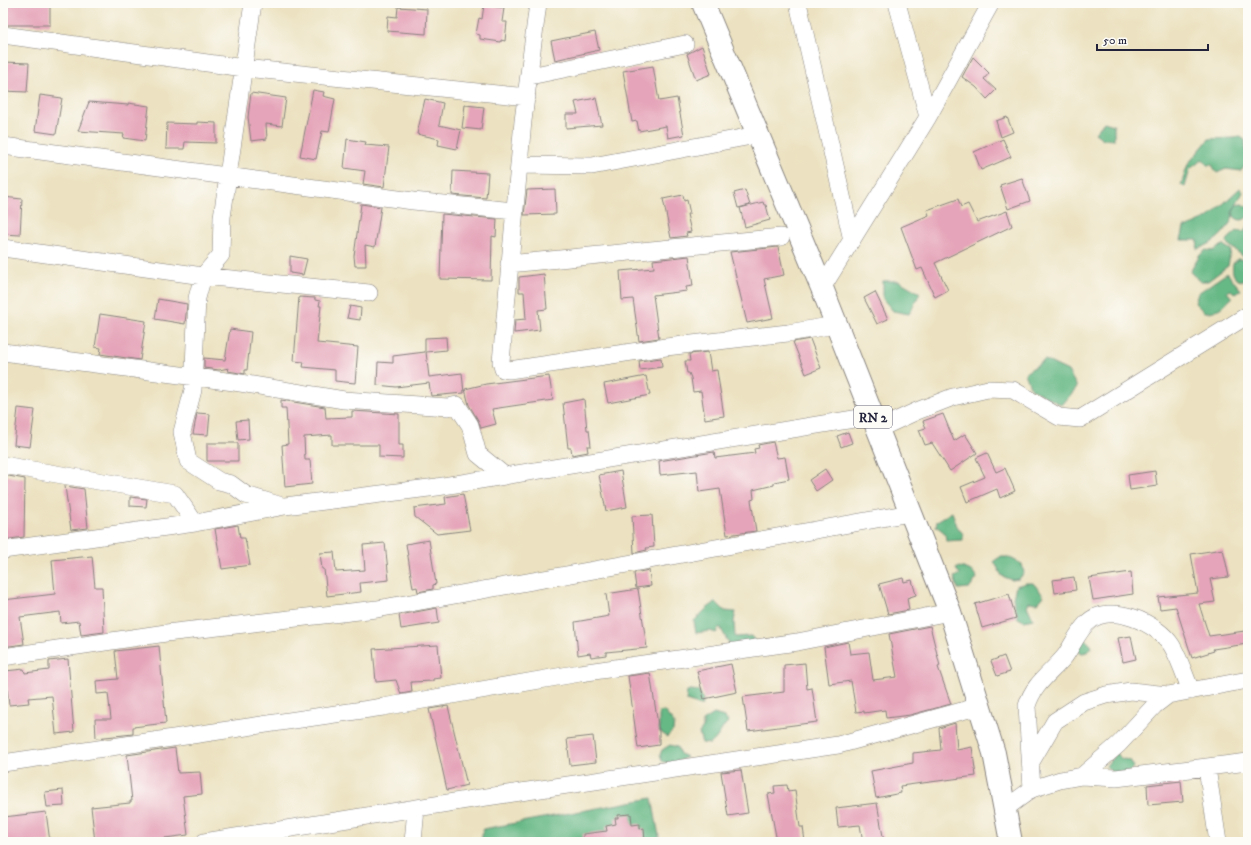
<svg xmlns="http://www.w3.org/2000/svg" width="1251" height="845" viewBox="0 0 1251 845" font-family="'IM FELL DW Pica',serif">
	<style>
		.forest { fill: #66b885; stroke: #446d60 }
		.building { fill: #e5a4b9 }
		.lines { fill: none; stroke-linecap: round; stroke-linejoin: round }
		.minor-casing { stroke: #87827e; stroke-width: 18 }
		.trunk-casing { stroke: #87827e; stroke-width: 24 }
		.minor { stroke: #fff; stroke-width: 17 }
		.trunk { stroke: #fff; stroke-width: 22 }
		.labels { text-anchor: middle; stroke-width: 3; stroke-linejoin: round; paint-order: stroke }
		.shield { fill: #fdfcf7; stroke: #646373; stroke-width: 1 }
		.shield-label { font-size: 13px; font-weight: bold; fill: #22223b }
	</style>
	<rect width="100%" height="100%" fill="#fdfcf7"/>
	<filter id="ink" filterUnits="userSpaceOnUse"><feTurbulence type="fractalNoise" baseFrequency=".025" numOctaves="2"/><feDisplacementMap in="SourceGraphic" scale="8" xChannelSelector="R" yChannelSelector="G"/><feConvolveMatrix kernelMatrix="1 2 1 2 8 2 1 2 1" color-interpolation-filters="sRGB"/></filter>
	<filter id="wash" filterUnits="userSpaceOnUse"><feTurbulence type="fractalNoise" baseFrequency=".012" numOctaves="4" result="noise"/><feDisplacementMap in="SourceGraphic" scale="16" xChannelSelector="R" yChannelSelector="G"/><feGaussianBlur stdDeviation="0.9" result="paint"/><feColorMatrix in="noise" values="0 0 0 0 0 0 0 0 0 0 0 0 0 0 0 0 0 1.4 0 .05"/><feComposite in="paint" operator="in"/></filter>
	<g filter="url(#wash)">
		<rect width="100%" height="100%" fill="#ece2c1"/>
		<path class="forest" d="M1104,122L1114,125V140L1103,139L1095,133Z
			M1239,136L1245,140L1247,163L1241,171L1226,169L1217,173L1212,165H1207L1203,159L1190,169L1185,187L1181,185L1188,164L1209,139L1235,138Z
			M1240,188L1243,192L1232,213L1233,217C1226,233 1214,244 1197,249L1198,240H1181L1184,227H1188L1208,218Z
			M1233 212a8 8 0 1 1 16 0a8 8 0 1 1-16 0Z
			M1248,226V251L1244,257L1225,242L1237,231L1244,232Z
			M1223,245L1231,250L1228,266L1208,281H1200L1190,272L1200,255L1206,250L1213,251Z
			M1238,259L1248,260V282L1237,280C1232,274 1232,270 1233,263Z
			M1227,273L1241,290L1235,294L1231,290L1227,292L1232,298C1223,306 1217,313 1204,312L1195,303L1198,293Z
			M883,281H899L920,293L909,314L893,311L883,299Z
			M1045,360L1068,371L1077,387L1062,405L1031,389L1025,373Z
			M952,512L957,526L963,534V540L946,541L945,533L936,526L937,521Z
			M1000,557H1008L1022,564L1024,573L1019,579L1012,580L1002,576L994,561Z
			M959,567C967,569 973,570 977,578L970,588L958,589L954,577L960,575L956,569Z
			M1026,583H1033L1044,596L1038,603L1029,602L1027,606L1033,619L1024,621L1018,618L1013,598L1016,586Z
			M716,602L725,611L736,612L734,621L735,637L751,636L760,647H731L720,627L716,633L710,631L696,633L694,621L706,609Z
			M1081,636L1089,643L1091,648L1088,652L1082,653L1075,648Z
			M691,690L699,691L703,700L702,705H698L686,701L687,691Z
			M664,711L674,723L673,731L667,737L659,731V712Z
			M714,714L724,717L728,722C720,729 720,737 710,744L702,743L699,733L703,728V721Z
			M670,745L677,747L680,754L686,757C677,763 672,765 662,761L660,755L662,750Z
			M1116,753L1122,759L1130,760L1134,767L1130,772H1111L1106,766Z
			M652,798L660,842H481L483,829Z"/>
		<g id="blocks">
			<path class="building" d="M3,3H50V25H3Z
				M484,5L504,8L502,22H507L505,41L501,40V42L480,39V35L476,34L479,18L482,19Z
				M398,7L427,9L426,34L387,31L388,16L397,17Z
				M595,32L599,50L555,60L551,41Z
				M702,46L711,74L696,80L687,54Z
				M973,57L989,73L984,79L996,90L987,99L976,87L962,77Z
				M4,62L29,63L27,92L3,91Z
				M653,66L659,101L677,98L684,135L668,138L666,126L639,131L637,121L632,122L623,71Z
				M313,90L324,92L323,96L335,99L329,132L322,131L316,159L300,156Z
				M251,93L286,98L282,126L266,124L267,139L251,141L248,117Z
				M40,95L62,98L56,134L35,131Z
				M596,98L602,125L566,128V114H578L575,102Z
				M425,99L443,103L439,125L461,130L457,149L438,145L439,139L417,134Z
				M89,102L128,105V103L149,106L145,141L123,138L124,134L78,131Z
				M465,105L484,107L481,130L462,128Z
				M1007,117L1013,132L1001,137L996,121Z
				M197,122L216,123V143L185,142L184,149H166L167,123L197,124Z
				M347,139L366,142L365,145L389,147L384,187L363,184L365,171L344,168Z
				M1003,139L1011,157L981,170L974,152Z
				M453,171L488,173L486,198L452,195Z
				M1022,178L1030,201L1008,209L1000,185Z
				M555,189L556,214L524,215L527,190Z
				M745,190L750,205L738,208L734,193Z
				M683,195L684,201L687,200L690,214H687L691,232L686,233L687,236L671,238L663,199Z
				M3,197L22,199L20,235L3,234Z
				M958,199L961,207L968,204L977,222L1007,211L1012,226L935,263L948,290L935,297L922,268L917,270L901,227L929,215L927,210Z
				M763,202L764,205H766L770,220L745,227L740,208Z
				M361,204L381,207L375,247L365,245L366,266H355L354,256Z
				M442,214L497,219L496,237L492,236L491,280L440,279Z
				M778,247L784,275L764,279L773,318L747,323L730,252Z
				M290,256L307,259L303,275L290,273Z
				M689,256L693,286L686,287L687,291L653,295L659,338L639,341L633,299L622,300L620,271L654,268L653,260Z
				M544,274L547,309L538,310L540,330L514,333L515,320L526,319L524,292H519V277Z
				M875,292L888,319L877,324L864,298Z
				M299,297L315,298V300L320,301L319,306H321L317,343L358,347L355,383L335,381V370L303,367L304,362L294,361Z
				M158,299L187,304L185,324L155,319Z
				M350,306L361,308L360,320L347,318Z
				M100,314L146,321L140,360L100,354L101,348L95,347Z
				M230,329L251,332L247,370H245V374L228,371L229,368L219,370L204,368V358L225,360Z
				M446,337L447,350L426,352L429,377L462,373L464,393L431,396L429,383L396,387L377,385L378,362L393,363V356L425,352V338Z
				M810,339L821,368L806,374L793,342Z
				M708,352L711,371L717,370L724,416L705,419L701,391L693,392L691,378L689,373H687L685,361H690L689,354Z
				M661,358L662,367L640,370L639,361Z
				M549,376L553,400L492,409L496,424L481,428L478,420L469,405L465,389L486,384Z
				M646,376L650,395L608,403L604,384Z
				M584,399L587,430H589L591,446H587L588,452L572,455L571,448H568L563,403Z
				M281,400L325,407L326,418L352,417V411L399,414V445H403V458L379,457V445H332V435L304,437L305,460H310L312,484L285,487L282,445L288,444L286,408H281Z
				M18,408L35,410L30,447L14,445Z
				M197,413L210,414L208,435L193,434Z
				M943,414L954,441L965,434L977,453L950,471L932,443L925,445L919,430L926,428L923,421Z
				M248,420L249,439L238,440L236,421Z
				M848,432L852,443L841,447L837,436Z
				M773,442L777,458L785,457L789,479L774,482V485L753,490L754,499L751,500L756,531L727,535L720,489L699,492L697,471L660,475L659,461L714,452L715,458L755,453L754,449L759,448L758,445Z
				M207,443H238V461H207Z
				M987,453L996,472L1005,468L1015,491L1000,498L997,489L967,502L961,487L985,477L976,458Z
				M825,469L832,480L816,491L809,480Z
				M621,471L627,507L606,511L599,475Z
				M1155,471L1157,486L1130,490L1128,475Z
				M3,475L25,479L24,537L3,540Z
				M65,486L84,489L88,528L71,530Z
				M463,494L470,530L437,534L415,517L414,508L446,504L445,497Z
				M130,497L147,499L146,507L130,506Z
				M652,515L654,547L646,548L647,550L634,553L632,516Z
				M238,525L240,538H245L250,565L222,569L215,529Z
				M429,540L436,584L433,585V589L418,592L417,587L413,588L406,544Z
				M385,543L389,580L360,583L361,592L327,596L324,569H322L320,553L334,552L336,572L365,570L363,545Z
				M1223,549L1229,577L1210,579L1215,602L1199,604L1209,636L1245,631L1247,644L1213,649L1214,651L1192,658L1176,607L1160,609L1158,597L1198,593L1191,554Z
				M92,556L95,587H102L104,632L81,635L79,621L61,623L60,612L20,617L24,644L3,647V600L55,594L52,560Z
				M649,570L651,586L636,588L634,573Z
				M1131,572L1133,594L1093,600L1089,578Z
				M1074,577L1076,590L1055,593L1053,580Z
				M903,578L904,582L912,580L916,595L907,598L909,610L888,614L879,584Z
				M638,589L647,648L606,652V655L591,657L590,653L578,655L575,622L609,616L606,594Z
				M1009,594L1016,618L982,628L975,604Z
				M437,608L439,623L401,629L399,615Z
				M930,626L940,666L938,667L951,704L910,715L886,718L885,710L864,713V711L856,712L851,681L829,684L824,647L848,642L850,654L869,652L873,680L897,677L889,634Z
				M1131,636L1136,659L1123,662L1118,638Z
				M438,645L441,678L433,679V681L411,682L412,692L401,694L396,680L376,682L373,649Z
				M159,646L166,723L133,727V734L96,738L95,719H111L108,693L97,694L96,681L118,679L115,651Z
				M1004,656L1010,672L997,676L991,661Z
				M68,659L74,732L56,734L52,696L28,698L29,703L9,705L5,671L24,669L25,673L49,670V661Z
				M805,663L807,689L812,688L817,722L748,731L743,697L784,692V665Z
				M731,664L737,692L704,699L697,671Z
				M650,673L659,731V745L638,748L628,676Z
				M448,706L467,785L447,790L429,709Z
				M955,723L957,750L972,747L976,776L900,786L901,793L876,798L871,771L913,763V753L941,750L939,728Z
				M593,736L596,762L570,765L567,739Z
				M175,748L178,773L200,772L202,794L183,796L188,835L165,838V840L152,842H95L91,807L130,803V801H132L127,755Z
				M741,770L748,813L728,816L721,772Z
				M1181,781L1183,802L1148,805L1147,785Z
				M787,785L788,791L795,790L800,827H803L805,842H777L768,794L775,793L774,786Z
				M63,790L64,806L47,807L45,792Z
				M877,803L884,842H863L860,825L838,827L836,808Z
				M46,812L50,842H6L4,817Z
				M631,814L632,825L640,824V829L644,828L645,842H583V834L607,831L606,826L616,824L615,818H618V815Z"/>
		</g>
	</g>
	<g filter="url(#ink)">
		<use href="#blocks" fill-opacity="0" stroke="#87827e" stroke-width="1"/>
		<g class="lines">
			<g class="minor-casing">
				<path id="minor" d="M253,3L222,217L221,255L203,276L197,298L193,390L182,432L188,461L219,481L231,484L246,495L282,506
					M538,3L523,121L501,362L503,369L509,370L666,347L788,333L835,325
					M798,3L852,240
					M897,3L928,117
					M3,35L244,68L527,97
					M530,76L685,44
					M3,146L413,201L514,211
					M519,165L592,166L757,135
					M3,248L203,276L369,293
					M509,264L781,237
					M822,288L928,117L991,3
					M3,352L234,382L344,400L448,407L457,405L470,425L478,454L505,476
					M878,429L917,411L953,397L988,389L1013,390L1059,417L1080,419L1248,315
					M3,465L175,494L195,523
					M3,550L195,523L285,506L437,487L872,416
					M3,657L166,633L377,609L910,513
					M1031,762L1055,721L1084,702L1106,695L1131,691L1168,695
					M3,763L383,707L580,673L797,642L950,612
					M1207,768L1218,842
					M1082,776L1119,744L1155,705L1168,695L1248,680
					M1032,789L1027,706C1033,684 1051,673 1065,656C1072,646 1078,632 1087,623C1110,601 1158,623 1172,646C1180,660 1185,676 1191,691
					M1006,808L1032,789L1060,780L1082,776L1116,778L1248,762
					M204,842L473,799L838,745L980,706
					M413,842L416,809"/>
			</g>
			<g class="trunk-casing">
				<path id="trunk" d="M703,3L822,288L950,612L994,753L1011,842"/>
			</g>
			<use href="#minor" class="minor"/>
			<use href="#trunk" class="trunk"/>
		</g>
	</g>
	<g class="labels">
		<rect class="shield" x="854" y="406" width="38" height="22" rx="3"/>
		<g class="shield-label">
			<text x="873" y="422">RN 2</text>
		</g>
	</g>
	<rect width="1251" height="845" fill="none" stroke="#fdfcf7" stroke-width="16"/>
	<path d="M1097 44v6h111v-6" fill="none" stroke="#22223b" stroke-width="2"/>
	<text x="1103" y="44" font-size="12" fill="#22223b" stroke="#fdfcf7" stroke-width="3" paint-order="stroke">50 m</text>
</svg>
